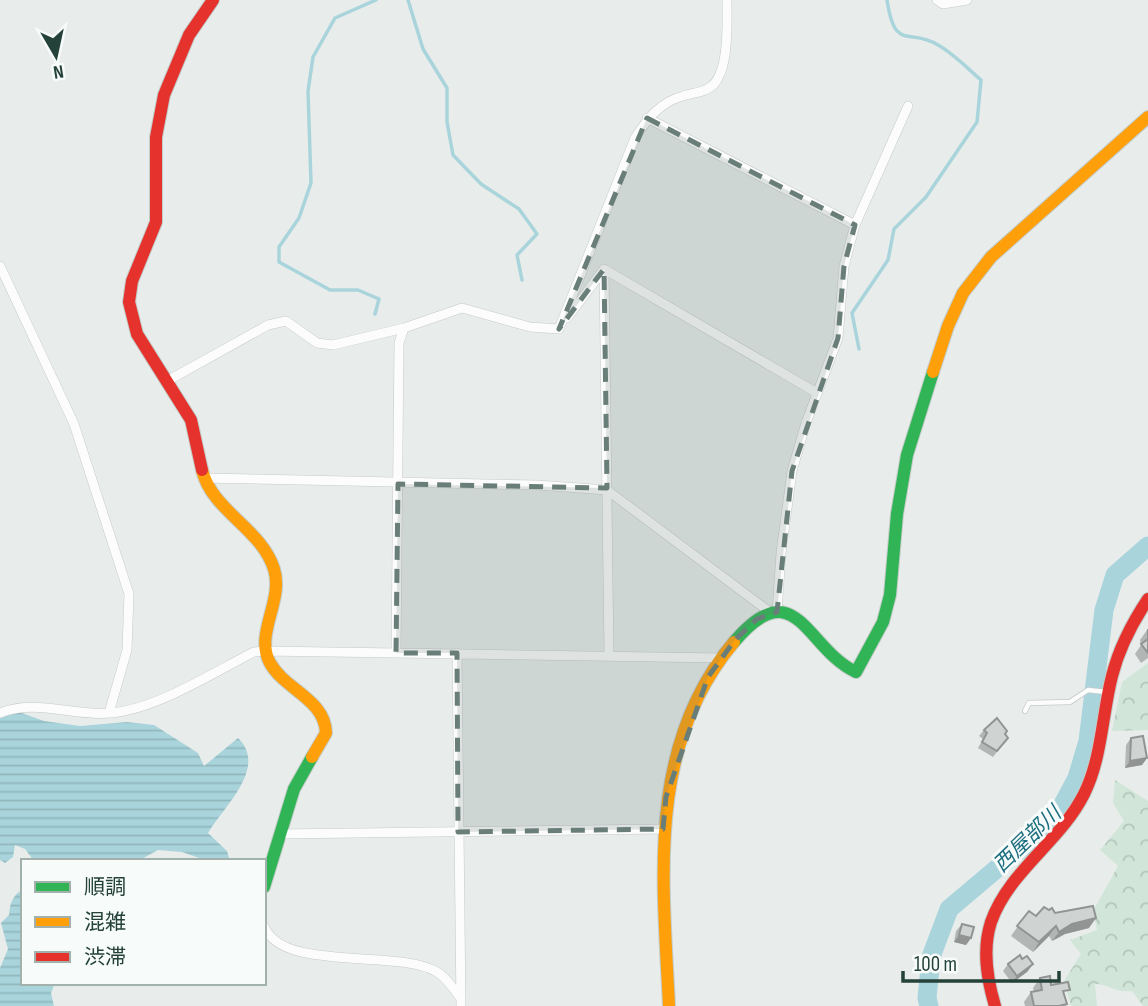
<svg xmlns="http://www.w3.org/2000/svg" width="1148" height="1006" viewBox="0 0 1148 1006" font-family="'Sofia Sans Condensed','Noto Sans JP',sans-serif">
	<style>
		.forest { fill: url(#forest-crowns) }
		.water { fill: url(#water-rules) }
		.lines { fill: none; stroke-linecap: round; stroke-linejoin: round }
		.stream { stroke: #a9d4db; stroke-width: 3.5 }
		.river { stroke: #a9d4db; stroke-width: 19 }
		.lane-casing { stroke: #c5cac8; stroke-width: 6 }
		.street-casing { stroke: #c5cac8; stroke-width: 10 }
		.fast-casing { stroke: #c3cbc8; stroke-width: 14 }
		.slow-casing { stroke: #c3cbc8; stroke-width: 14 }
		.jam-casing { stroke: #c3cbc8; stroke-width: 14 }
		.lane { stroke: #fcfcfc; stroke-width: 4.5 }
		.street { stroke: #fcfcfc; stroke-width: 9 }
		.fast { stroke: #30b455; stroke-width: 12 }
		.slow { stroke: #ff9f0a; stroke-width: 12 }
		.jam { stroke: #e5322d; stroke-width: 12 }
		.wall { fill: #b2b6b5 }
		.shaded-wall { fill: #919493 }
		.building { fill: #cfd4d2; stroke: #919493; stroke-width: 2 }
		.marked { fill: #697e78; fill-opacity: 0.2; stroke: #697e78; stroke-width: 5; stroke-dasharray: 14 9; stroke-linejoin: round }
		.labels { text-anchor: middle; stroke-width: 6; stroke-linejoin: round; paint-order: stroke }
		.water-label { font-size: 21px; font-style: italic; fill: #1c6f80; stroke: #f7fbf9 }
	</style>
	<defs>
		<pattern id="forest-crowns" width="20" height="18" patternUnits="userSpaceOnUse" patternTransform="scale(1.75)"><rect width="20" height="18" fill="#d1e6d8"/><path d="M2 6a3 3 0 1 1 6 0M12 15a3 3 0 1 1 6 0" fill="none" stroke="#b3c6ba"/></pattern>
		<pattern id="water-rules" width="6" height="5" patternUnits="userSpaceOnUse" patternTransform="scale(1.75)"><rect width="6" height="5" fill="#a9d4db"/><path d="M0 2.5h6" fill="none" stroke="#91b7bd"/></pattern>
	</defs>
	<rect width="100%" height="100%" fill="#e8edeb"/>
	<path class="forest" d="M1148,663V730L1112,731L1122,682Z
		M1115,780L1148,801V1006H1143L1132,991C1114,993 1110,984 1095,984L1097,1006H1071L1064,981L1081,954L1070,940L1097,930L1093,911L1118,866L1100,850L1124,821L1113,803Z"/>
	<path class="water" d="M19,712L44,721L80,726L127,722L154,725L198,753L204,766L238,738C268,767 225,805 208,833L227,851L230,861H208L182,852L158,850L138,861H34L25,849L15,845L13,857L5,863L0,860V718Z
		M23,889V983H55L51,993L54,1006H0V968L8,949L1,923L9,915C10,903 12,896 23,889Z"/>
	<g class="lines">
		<path class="stream" d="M408,0L423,49L447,88V122L453,155L481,184L519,209L537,234L517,255L522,280
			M375,314L379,299L358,290H330L279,262V247L299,218L311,183L308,91L313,57L335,18L376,0
			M859,349L852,313L888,260L894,229L926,197L977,122L981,80C967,68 954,54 938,45C909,27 895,53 887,0"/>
		<path class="river" d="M929,1006L927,998L931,957L949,909L1040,832L1062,806L1077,778L1088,741L1104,610L1115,575L1148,546"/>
		<g class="lane-casing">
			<path id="lane" d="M1025,711L1029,703L1070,702L1088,690L1106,692"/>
		</g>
		<g class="street-casing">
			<path id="street" d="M937,0L943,4L967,0
				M647,118L855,225
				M0,266L74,424L129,594L127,650L109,713
				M604,269L609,656
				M604,269L817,393
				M567,318L604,269
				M559,329L635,138C647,119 660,102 683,96C691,93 702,93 709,88C730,76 727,22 727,0
				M169,380L268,325L286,321L317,343L333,345L404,328L462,308L530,327L559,329
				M203,478L537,485L607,490L771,613
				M777,612L781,553L792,471L806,423L838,338L844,266L855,225L908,106
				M396,653L399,343L404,328
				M457,653L461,1006
				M0,713C37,698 73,717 111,713C157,709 212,673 254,652L265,651L721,658
				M281,834L663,829
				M264,926C282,973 396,948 437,972C447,978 452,987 459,996"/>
		</g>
		<g class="fast-casing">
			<path id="fast" d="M734,642C796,569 806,649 856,672L883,622L890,595L897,514L907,455L933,372
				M264,887L294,789L312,757"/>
		</g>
		<g class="slow-casing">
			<path id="slow" d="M933,372L948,326L963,293L991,257L1148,117
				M202,470C212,511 261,528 274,569C284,601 254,634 270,663C285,690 325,699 326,733L312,757
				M669,1006C663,880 646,746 734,642"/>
		</g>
		<g class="jam-casing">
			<path id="jam" d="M202,470L191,420L137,334L129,302L132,281L156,222V137L164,95L189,35L213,0
				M995,1006C987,979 982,950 991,922C1009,871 1060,842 1084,794C1102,758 1102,715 1112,676C1119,648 1132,623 1148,599"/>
		</g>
		<use href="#lane" class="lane"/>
		<use href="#street" class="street"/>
		<use href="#fast" class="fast"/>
		<use href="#slow" class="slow"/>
		<use href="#jam" class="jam"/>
	</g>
	<path class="wall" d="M1147,630L1148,658L1141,663L1135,654L1141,645L1140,640Z
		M984,730L1005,734L1003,744L993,757L978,748L983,739L979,736Z
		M1131,738L1147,758L1142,765L1125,768L1126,745Z
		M1029,911L1036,916L1055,913L1089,928L1065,934L1052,941L1049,936L1033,952L1011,936Z
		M962,924L971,938L966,945L954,942L956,931Z
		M1022,959L1033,964L1027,972L1012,983L1003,971L1008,964Z
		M1040,978L1051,985L1065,997L1067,1004L1066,1006H1025L1024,1002L1031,992H1034L1033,988Z"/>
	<path class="shaded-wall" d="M1147,758L1142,765L1125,768L1130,761Z
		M1096,918L1089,928L1065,934L1052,941L1059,932L1072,924Z
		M1056,926L1049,936L1033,952L1039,942Z
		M959,935L971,938L966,945L954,942Z
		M1033,964L1027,972L1012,983L1017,976Z"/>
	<path class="building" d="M1148,629V653L1141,644L1148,639Z
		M997,718L1007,731L1005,734L1008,738L997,751L982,742L987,733L984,730Z
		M1143,736L1147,758L1130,761L1131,738Z
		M1093,906L1096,918L1072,924L1059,932L1056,926L1039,942L1017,926L1029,911L1036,916L1044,907L1049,910L1052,908L1055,913Z
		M962,924L974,927L971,938L959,935Z
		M1020,955L1022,959L1027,956L1033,964L1017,976L1008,964Z
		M1050,976L1051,985L1068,982L1070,990L1063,991L1067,1004L1059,1006H1034L1031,992L1042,990L1040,978Z"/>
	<path class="marked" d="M647,118L855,225L844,266L838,338L792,471L777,612L757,619L735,640L708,677L666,797L663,829L458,832L457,653H396L398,484L607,488L604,269L559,329Z"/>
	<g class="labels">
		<g class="water-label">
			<text transform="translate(1027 839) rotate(-44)" y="7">西屋部川</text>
		</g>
	</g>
	<rect x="21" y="859" width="245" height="126" fill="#f7fbf9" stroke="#a3b1ad" stroke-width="2"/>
	<rect x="35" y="882" width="35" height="10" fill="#30b455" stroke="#a3b1ad" stroke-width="2"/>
	<text x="84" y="894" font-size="21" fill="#24423a">順調</text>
	<rect x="35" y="917" width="35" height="10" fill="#ff9f0a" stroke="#a3b1ad" stroke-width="2"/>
	<text x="84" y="929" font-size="21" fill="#24423a">混雑</text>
	<rect x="35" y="952" width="35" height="10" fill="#e5322d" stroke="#a3b1ad" stroke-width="2"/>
	<text x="84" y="964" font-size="21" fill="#24423a">渋滞</text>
	<g transform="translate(56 56) rotate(171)" stroke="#f7fbf9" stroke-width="5" paint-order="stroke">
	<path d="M0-5L12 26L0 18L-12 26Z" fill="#24423a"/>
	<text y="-10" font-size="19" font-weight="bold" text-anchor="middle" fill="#24423a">N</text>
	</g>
	<path d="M903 971v10h156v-10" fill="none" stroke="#24423a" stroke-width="3.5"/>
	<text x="914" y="971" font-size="21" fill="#24423a" stroke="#f7fbf9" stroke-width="5" paint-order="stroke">100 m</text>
</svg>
